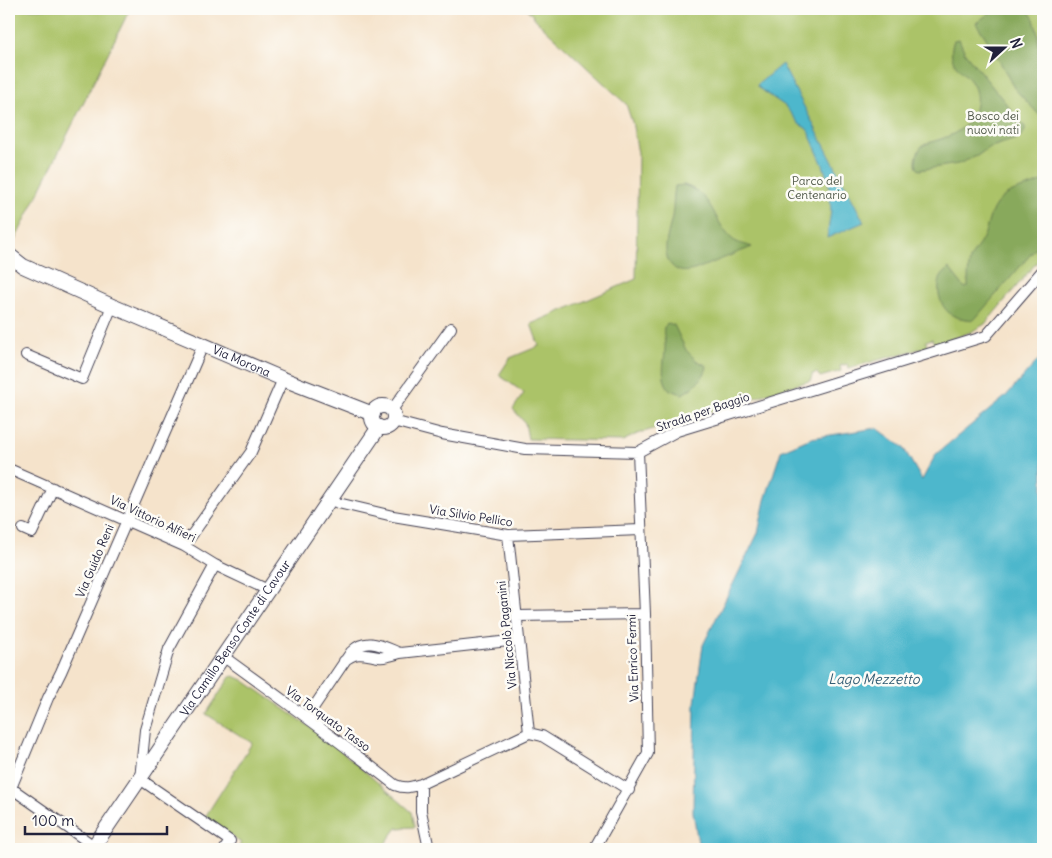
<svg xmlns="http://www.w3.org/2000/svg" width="1052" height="858" viewBox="0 0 1052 858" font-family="Delius,sans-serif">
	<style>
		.green { fill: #abc368; stroke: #667252 }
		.forest { fill: #88a95c; stroke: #55664c }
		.water { fill: #4eb7cc; stroke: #386c84 }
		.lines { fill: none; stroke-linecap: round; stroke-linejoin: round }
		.street-casing { stroke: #423f51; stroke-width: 12 }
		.secondary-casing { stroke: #423f51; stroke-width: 16 }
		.street { stroke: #fff; stroke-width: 10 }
		.secondary { stroke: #fff; stroke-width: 14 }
		.labels { text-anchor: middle; stroke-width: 5; stroke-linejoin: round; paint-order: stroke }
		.park-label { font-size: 12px; fill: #525a4b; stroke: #fdfcf7 }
		.street-label { font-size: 12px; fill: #22223b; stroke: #fdfcf7 }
		.water-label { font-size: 14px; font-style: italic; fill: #345e75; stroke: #fdfcf7 }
	</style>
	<rect width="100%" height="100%" fill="#fdfcf7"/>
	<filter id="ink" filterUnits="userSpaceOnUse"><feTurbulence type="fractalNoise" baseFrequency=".02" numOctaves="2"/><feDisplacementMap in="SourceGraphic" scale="10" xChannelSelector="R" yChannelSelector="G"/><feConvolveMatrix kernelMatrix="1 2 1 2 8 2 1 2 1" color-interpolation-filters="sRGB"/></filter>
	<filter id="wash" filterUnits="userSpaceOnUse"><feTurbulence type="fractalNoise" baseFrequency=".0096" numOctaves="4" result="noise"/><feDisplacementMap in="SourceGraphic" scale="20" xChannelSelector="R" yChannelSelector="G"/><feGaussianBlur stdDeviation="1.12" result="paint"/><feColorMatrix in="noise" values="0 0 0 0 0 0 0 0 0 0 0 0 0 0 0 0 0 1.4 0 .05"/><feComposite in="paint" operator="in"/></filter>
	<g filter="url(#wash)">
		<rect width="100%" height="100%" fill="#f5e3cb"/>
		<path class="green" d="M9,9H130L12,246L9,243Z
			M527,9H1043V255L985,324L971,332L935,345L932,339L926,341L927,347L849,368L847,364L840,366L841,371L820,377L817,373L812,374V380L637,434L623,441L528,439L525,423L513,409L524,393L499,375L510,358L539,346L531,324L636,279L638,153L632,122L626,104L538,22Z
			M234,676L243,680L326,738L412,812L415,827L397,828L381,849H237L241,843L205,817L252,743L206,714L230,677Z"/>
		<path class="forest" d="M995,9H1027L1034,19L1038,35L1039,60L1043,75V119L1014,88L992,47L976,23Z
			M959,39L965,53L1025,127V131L1019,138L988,148L977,156L958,164L919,170C913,164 917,152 922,146C933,140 947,139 958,131C972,122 981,104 974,87C967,70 944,67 954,40Z
			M1043,181V240L974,320C968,319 960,319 954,316C941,310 935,291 941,277C943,274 947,271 949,268L965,288L968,287C968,278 968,269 970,260C973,252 978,247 982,240C989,227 988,210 1001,199C1012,189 1029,188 1043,181Z
			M684,185C714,195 712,219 731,238C737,244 745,244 752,247L694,270C685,272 679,273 672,266C660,252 669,233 672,217C674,207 673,196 675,186Z
			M668,323L674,325L686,350L696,360L707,366C706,377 692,389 682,394L670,390C658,376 666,360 665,343C664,337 663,333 664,327Z"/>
		<path class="water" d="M782,64L864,222L827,238L831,211L829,184L823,165L811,138L810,133L806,128L799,124L785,106L759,88L757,85Z
			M1043,355V849H699L693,812L695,703L703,645L758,533L765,500L781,451L811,438L877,428L903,447L922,480L936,454L1005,397Z"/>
	</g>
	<g filter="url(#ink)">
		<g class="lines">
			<g class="street-casing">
				<path id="street" d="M26,355L82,379L112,306
					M392,410L451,328
					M393,421L442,434L525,449L638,452L677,431L986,336L1043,270
					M9,469L184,546L215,565L268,590
					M330,499L338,503L393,516L508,535L641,530
					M23,529L32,533L53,488
					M508,535L529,733
					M184,546L251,452L283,379
					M215,565L169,649L145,730L140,779L230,841L225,849
					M517,616L645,614
					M224,657C282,699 339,741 395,785C406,789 411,787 421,784L529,733L542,736L629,790
					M344,661C357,650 365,655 379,657C386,658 393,655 400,653L519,640
					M307,717L351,652C366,636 382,646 400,653
					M421,784V811L429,849
					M9,788H11L94,846
					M11,788L48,698L61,672L203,345
					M594,849L648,753L645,614L638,452"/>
			</g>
			<g class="secondary-casing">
				<g id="secondary">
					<path id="s1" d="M9,255L23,266L112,306L283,379L373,414"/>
					<circle cx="383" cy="417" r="11"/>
					<path id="s2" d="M92,849L379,427"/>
				</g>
			</g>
			<use href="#street" class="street"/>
			<use href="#secondary" class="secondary"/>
		</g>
	</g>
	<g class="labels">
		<g class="park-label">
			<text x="993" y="120">Bosco dei<tspan x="993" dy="14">nuovi nati</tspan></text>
			<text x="817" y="185">Parco del<tspan x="817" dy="14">Centenario</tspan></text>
		</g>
		<g class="street-label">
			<text dy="4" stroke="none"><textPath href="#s1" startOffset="256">Via Morona</textPath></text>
			<text transform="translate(703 412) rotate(-19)" y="4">Strada per Baggio</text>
			<text transform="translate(471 516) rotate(9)" y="4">Via Silvio Pellico</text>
			<text transform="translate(153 519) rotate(25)" y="4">Via Vittorio Alfieri</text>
			<text transform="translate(95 561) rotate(-67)" y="4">Via Guido Reni</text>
			<text transform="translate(507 635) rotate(-96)" y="4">Via Niccolò Paganini</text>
			<text dy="4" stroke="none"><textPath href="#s2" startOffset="255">Via Camillo Benso Conte di Cavour</textPath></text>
			<text transform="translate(633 658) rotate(-92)" y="4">Via Enrico Fermi</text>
			<text transform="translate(328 719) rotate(36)" y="4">Via Torquato Tasso</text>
		</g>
		<g class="water-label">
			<text x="874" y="684">Lago Mezzetto</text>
		</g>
	</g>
	<rect width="1052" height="858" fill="none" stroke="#fdfcf7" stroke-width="30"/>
	<g transform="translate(1004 48) rotate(69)" stroke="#fdfcf7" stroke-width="4" paint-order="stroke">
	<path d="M0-4L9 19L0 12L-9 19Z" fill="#22223b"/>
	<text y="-8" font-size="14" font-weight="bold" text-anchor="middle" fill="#22223b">N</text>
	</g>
	<path d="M25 826v8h142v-8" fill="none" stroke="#22223b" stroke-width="2.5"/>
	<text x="32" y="826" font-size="15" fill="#22223b" stroke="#fdfcf7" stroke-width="4" paint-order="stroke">100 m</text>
</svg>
